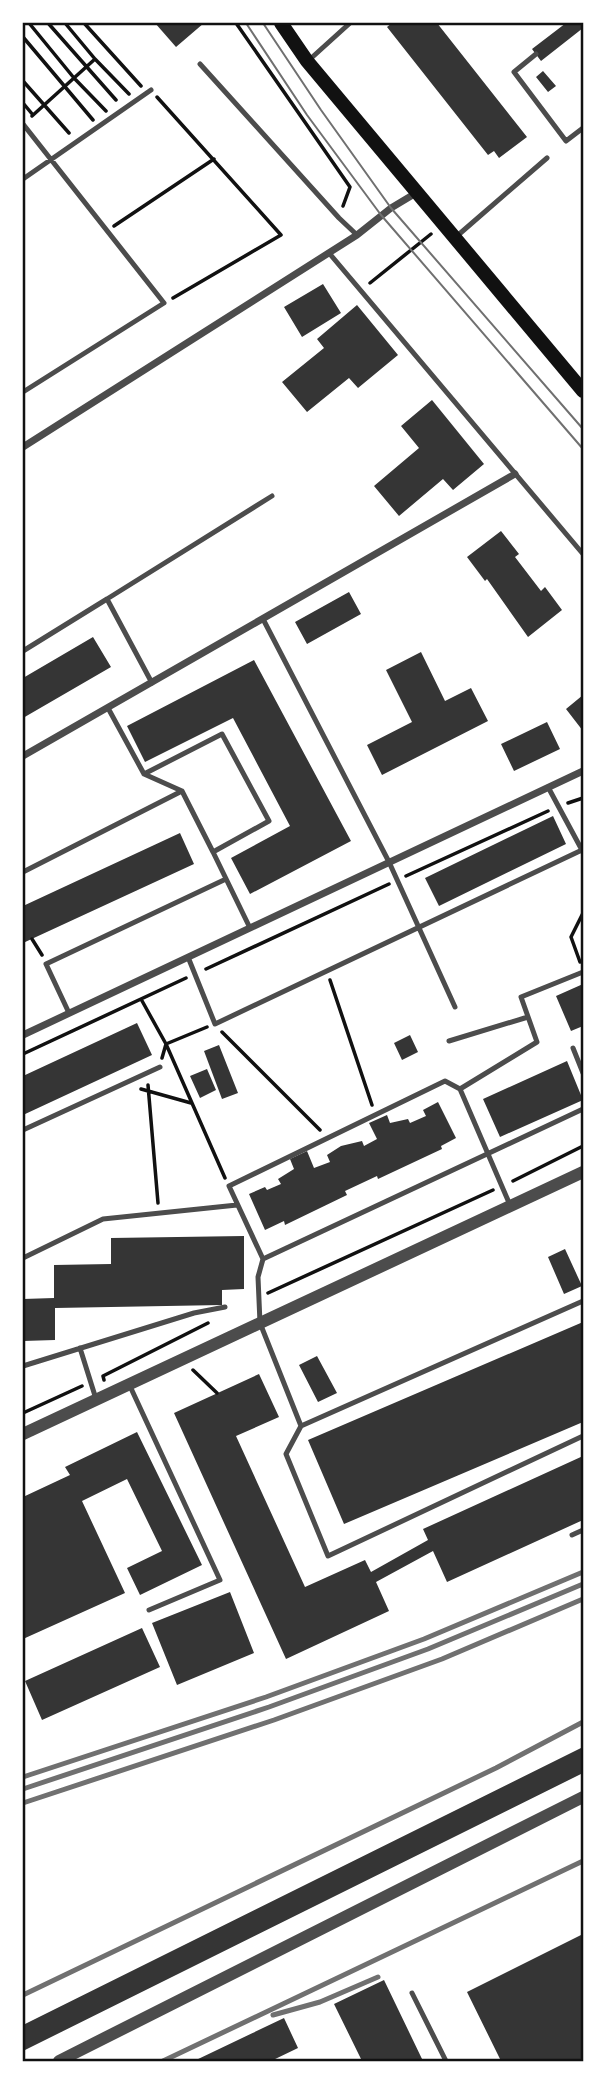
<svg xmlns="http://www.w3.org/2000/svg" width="606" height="2084" viewBox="0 0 606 2084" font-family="Montserrat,sans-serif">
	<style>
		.building { fill: #353535 }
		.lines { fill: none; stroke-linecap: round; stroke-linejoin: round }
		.path { stroke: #111; stroke-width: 3.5 }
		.service { stroke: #4c4c4c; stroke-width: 5 }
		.minor { stroke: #4c4c4c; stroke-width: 7 }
		.tertiary { stroke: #4c4c4c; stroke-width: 12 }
		.secondary { stroke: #111; stroke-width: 14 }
		.tram { stroke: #707070; stroke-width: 2 }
		.rail { stroke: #707070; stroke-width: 5 }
		.neatline { fill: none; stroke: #111; stroke-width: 2.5 }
	</style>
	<rect width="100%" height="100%" fill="#fff"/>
	<path class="building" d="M155,23H204L176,47Z
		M392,23H437L527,137L499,158L494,151L488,155L387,27Z
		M566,23H583V28L541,61L532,49Z
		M543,71L556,86L548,92L536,77Z
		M323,284L341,313L302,337L284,307Z
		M357,305L398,355L358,388L349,378L307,412L282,382L324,348L317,339Z
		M432,400L484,464L453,490L443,479L399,516L374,486L419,448L401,426Z
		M501,531L519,554L515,557L541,591L545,587L562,610L528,637L487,579L485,581L467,557Z
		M349,592L361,614L307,644L295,622Z
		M93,637L111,667L23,718V678Z
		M421,652L445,701L471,688L488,721L382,775L367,745L412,722L386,670Z
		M254,660L351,841L250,894L231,858L290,826L233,718L145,762L127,726Z
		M583,695V731L566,709Z
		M547,722L560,749L514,771L501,744Z
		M553,816L566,844L439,906L425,878Z
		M180,833L194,864L23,943V906Z
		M583,984V1026L571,1031L556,996Z
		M137,1023L152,1055L23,1115V1076Z
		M410,1035L418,1052L402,1060L394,1043Z
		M219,1045L238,1093L222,1099L204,1051Z
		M567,1061L583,1100L500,1137L483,1099Z
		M207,1069L216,1090L200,1098L190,1076Z
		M438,1102L456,1138L441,1146L442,1149L378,1179L377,1176L345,1191L347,1195L285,1225L284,1221L265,1230L249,1194L265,1187L267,1190L281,1184L278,1179L294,1169L290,1159L307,1151L314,1168L330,1162L327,1155L341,1146L362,1141L364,1146L377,1139L369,1123L387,1115L390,1123L408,1119L410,1123L426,1116L423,1110Z
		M244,1236V1289L222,1290V1305L55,1308V1340L23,1341V1299L54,1298V1265L111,1264V1238Z
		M565,1249L582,1286L564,1294L548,1257Z
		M583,1322V1422L344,1524L308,1440Z
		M317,1356L337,1393L318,1402L299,1365Z
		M259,1374L279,1417L236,1436L305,1587L365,1560L371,1572L428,1540L423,1529L583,1456V1520L447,1582L433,1551L376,1582L389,1611L286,1659L174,1413Z
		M137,1432L202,1565L140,1595L127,1568L162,1551L127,1479L82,1501L125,1593L23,1639V1497L70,1475L65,1467Z
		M230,1592L254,1653L177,1685L152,1623Z
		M142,1628L160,1667L42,1720L25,1681Z
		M583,1747V1773L23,2051V2025Z
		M583,1934V2061H501L467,1992Z
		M384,1980L423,2061H362L334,2004Z
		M284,2018L298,2048L271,2061H194Z"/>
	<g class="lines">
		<path class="path" d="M29,23L74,78L106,111
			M48,23L116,100
			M65,23L95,59L129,94
			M84,23L141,86
			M236,23L350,187L343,206
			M23,37L93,120
			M23,81L69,133
			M157,97L281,235L173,298
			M23,103L33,115
			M32,116L95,59
			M114,226L214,159
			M370,283L431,234
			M568,803L583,798
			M406,876L548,811
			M32,939L42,955
			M580,962L571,937L583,913
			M206,969L389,884
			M330,980L372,1105
			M141,999L166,1044L225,1178
			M222,1032L320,1130
			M23,1054L186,978
			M162,1058L166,1044L207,1027
			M148,1085L158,1203
			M141,1089L191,1103
			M513,1181L583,1146
			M268,1293L493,1190
			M193,1370L217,1393
			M104,1380L103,1376L208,1323
			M23,1413L82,1386"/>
		<path class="service" d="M536,54L514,72L566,141L583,128
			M308,61L350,23
			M200,64L339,218L357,235
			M23,124L164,303L23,392
			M23,179L151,90
			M457,236L547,158
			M329,253L583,554
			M107,599L272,496
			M263,619L389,862L455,1007
			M23,651L107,599L152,683
			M108,708L144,774L222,734L269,821L213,852L250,928
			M144,774L182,791L213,852
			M548,787L583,852
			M23,872L182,791
			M188,957L215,1024L582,850
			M69,1013L46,964L226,879
			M449,1041L528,1017
			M573,1048L583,1073
			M460,1089L537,1042L521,997L583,972
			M23,1130L160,1067
			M23,1258L103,1219L237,1205
			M263,1259L583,1109
			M583,1301L301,1426L286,1454L328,1556L583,1436
			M80,1348L96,1399
			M23,1366L194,1313L225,1307
			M129,1384L220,1580L149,1610
			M301,1426L260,1323L258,1277L263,1259L229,1186L445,1081L460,1089L510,1205
			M572,1535L583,1530
			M412,1993L446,2061"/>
		<path class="minor" d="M23,447L357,235L391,208L416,193
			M23,756L515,474
			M23,1035L583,771"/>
		<path class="tertiary" d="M23,1434L583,1172
			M59,2061L583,1797"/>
		<path class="secondary" d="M281,23L307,61L583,391"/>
		<path class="tram" d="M246,23L307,115L381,215L583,449
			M263,23L321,110L391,208L583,429"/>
		<path class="rail" d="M23,1777L266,1697L424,1639L583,1572
			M23,1789L269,1707L428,1649L583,1584
			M23,1803L274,1720L442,1659L583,1599
			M23,1995L496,1768L583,1722
			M273,2015L320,2002L378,1977
			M163,2061L583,1861"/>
	</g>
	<rect width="606" height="2084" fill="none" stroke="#ffffff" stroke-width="49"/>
	<rect x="24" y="24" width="558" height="2036" class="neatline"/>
</svg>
